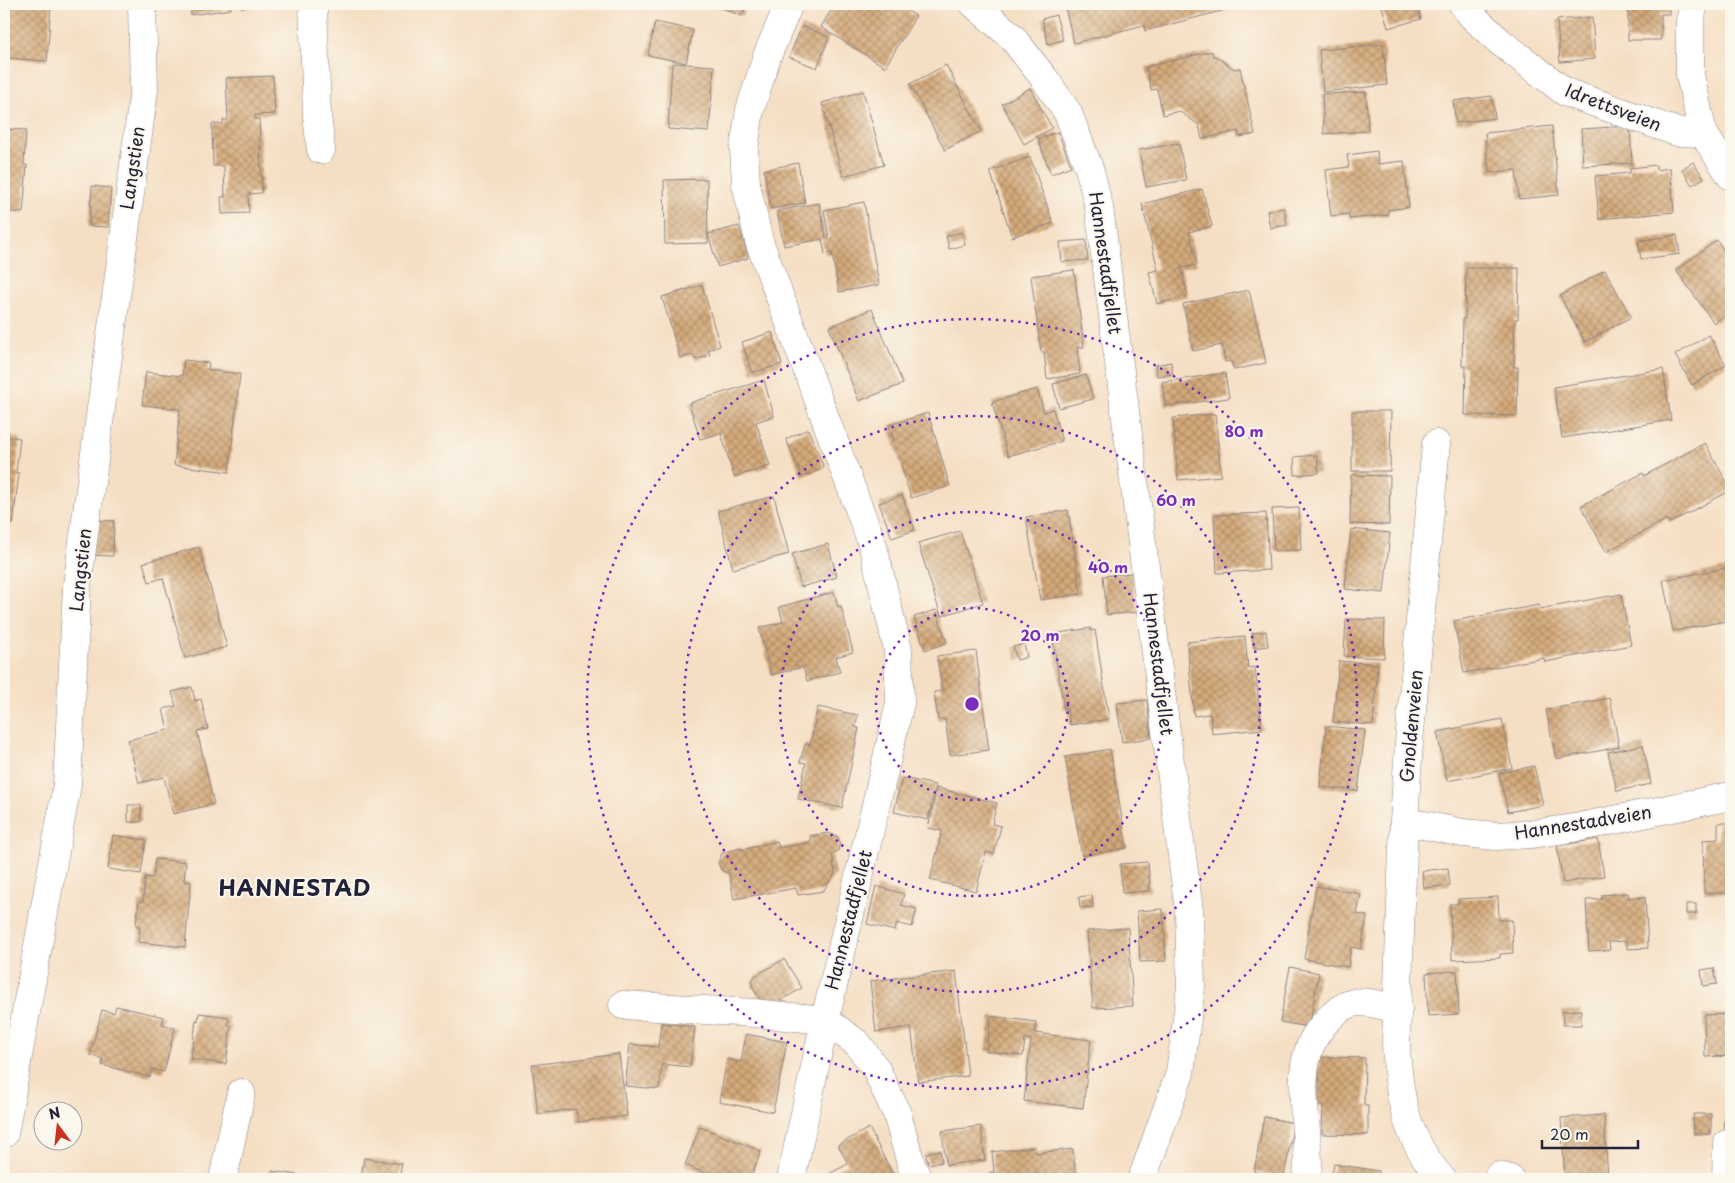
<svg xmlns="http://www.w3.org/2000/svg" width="1735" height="1183" viewBox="0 0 1735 1183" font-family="'Playpen Sans',sans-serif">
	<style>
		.building { fill: url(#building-cross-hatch) }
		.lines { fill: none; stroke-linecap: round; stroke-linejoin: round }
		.minor-casing { stroke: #8c8080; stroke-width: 29 }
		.minor { stroke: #fff; stroke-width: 28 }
		.ring { fill: none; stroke: #7b2cbf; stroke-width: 2.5; stroke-dasharray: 2.5 5 }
		.labels { text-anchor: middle; stroke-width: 4; stroke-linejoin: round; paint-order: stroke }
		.street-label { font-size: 18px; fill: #22223b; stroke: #fbf7ec }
		.district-label { font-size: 22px; font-weight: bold; letter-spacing: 1px; fill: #22223b; stroke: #fbf7ec }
		.centre { fill: #7b2cbf; stroke: #fbf7ec; stroke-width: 2.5 }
		.ring-label { font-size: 15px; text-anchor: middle; font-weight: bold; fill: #7b2cbf; stroke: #fbf7ec; stroke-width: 4; stroke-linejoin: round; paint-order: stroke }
	</style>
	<defs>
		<pattern id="building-cross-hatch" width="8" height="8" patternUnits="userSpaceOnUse" patternTransform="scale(1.25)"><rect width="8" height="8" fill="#d5aa7a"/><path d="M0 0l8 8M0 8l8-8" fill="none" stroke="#ac8a65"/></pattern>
	</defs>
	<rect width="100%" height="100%" fill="#fbf7ec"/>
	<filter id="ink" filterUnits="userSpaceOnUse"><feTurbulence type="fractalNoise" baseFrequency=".02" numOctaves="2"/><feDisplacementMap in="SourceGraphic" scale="10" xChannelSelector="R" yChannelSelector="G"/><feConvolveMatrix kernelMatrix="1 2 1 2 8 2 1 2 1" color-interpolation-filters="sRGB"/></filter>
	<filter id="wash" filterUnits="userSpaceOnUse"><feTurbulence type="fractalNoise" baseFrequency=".0096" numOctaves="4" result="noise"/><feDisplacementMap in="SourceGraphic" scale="20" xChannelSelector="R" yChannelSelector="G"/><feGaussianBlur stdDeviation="1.12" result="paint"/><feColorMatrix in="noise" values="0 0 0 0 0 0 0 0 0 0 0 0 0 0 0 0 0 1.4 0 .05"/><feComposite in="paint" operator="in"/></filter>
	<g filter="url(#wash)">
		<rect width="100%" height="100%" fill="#f5dfc4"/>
		<g id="blocks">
			<path class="building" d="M4,4H51L47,61L4,58Z
				M190,4H230L231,9L191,15Z
				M241,4H263V5L242,8Z
				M712,4H747L742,16Z
				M835,4H895L916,16L885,67L821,27Z
				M1064,4H1248L1145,31L1144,25L1074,43Z
				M1380,4H1417L1421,19L1388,28L1382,6H1380Z
				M1628,4H1669V14H1661V40H1628Z
				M1056,15L1063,40L1048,44L1042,19Z
				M1592,17L1595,59L1560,62L1557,20Z
				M655,22L693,30L686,63L648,55Z
				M802,26L829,37L817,68L789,57Z
				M1383,44L1387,85L1323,92L1319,50Z
				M1212,51L1213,56H1215L1234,69L1240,68L1255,134L1239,137L1238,131L1202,139L1199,125L1179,111L1163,115L1157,89L1151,90L1146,67Z
				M672,63L714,66L709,132L668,129Z
				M946,65L981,131L945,150L910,84Z
				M273,76L275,114L255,115V119H259L262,193L248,194L249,213L222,214L221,197H225L224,166H213L212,124H223V120H228L226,78Z
				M1030,88L1052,128L1024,144L1002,104Z
				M863,91L884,165L843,176L822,103Z
				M1366,92L1368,131L1324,134L1322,94Z
				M1492,96L1495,118L1456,123L1453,101Z
				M1552,126L1559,195L1519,199L1516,170L1489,173L1485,133Z
				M1630,126L1632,163L1583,166L1581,129Z
				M4,129L26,130L24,165H27L23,213L4,211Z
				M1058,132L1071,166L1051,174L1038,139Z
				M1179,143L1186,180L1146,187L1139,150Z
				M1377,151L1378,164L1404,161L1409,207L1388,210V215L1349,219V214L1331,216L1326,170L1349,167L1347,155Z
				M1030,157L1053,223L1012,237L990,171Z
				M1693,162L1704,178L1692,185L1682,169Z
				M798,163L805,203L771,209L764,170Z
				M1656,165V170L1670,168L1674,212L1599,219L1595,176L1630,173V168Z
				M707,179L708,243L665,244L664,180Z
				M92,186L111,188L108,227L89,226Z
				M1202,189L1212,226L1189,232L1197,265L1181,268L1188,296L1157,304L1149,272L1158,270L1142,204Z
				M864,202L879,285L839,292L832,253L825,254L822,239L784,246L777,211L819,203L826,238H829L824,210Z
				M1284,208L1287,225L1270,228L1267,211Z
				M739,226L748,258L718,267L708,234Z
				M962,232L965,245L949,249L946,236Z
				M1677,235L1680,254L1641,259L1638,241Z
				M1086,240L1088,260L1062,262L1060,242Z
				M1717,240L1731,261V311L1714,323L1676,270Z
				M1466,268H1519L1518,319H1515L1514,367H1518L1517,416L1465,415L1466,366H1462L1463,318L1465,319Z
				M1074,270L1084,347H1077L1080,374L1047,379L1044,352H1041L1031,276Z
				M1605,270L1631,317L1585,342L1560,296Z
				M702,285L720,346L708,350L710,355L695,360L693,355L680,358L662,297Z
				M1249,290L1266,363L1234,370L1231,361L1225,362L1222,345L1193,351L1183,304Z
				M872,309L903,384L859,401L829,327Z
				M772,332L782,364L752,373L742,342Z
				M1709,335L1726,365L1692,385L1675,355Z
				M184,360L209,363L208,370L240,374L229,472L174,465L180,409L142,405L146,372L182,376Z
				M1171,362L1173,374L1157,376L1155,365Z
				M1663,369L1671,420L1562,438L1554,387Z
				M1225,373L1229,398L1165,406L1162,382Z
				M1086,375L1093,399L1059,408L1053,384Z
				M4,376L9,377L5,413H4Z
				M764,380L774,416L756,422L770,466L734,477L721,433L700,439L689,403Z
				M1037,389L1044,412L1053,409L1062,441L1008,456L992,402Z
				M1352,411H1391L1390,471H1352Z
				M928,413L950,486L911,498L889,425Z
				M1215,414L1221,476L1178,480L1173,418Z
				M808,429L824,468L802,477L786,439Z
				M4,436L20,438L16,473H19L13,524L4,523Z
				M1705,443L1731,490L1670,523L1667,519L1606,552L1581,506L1643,473L1644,476Z
				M1317,455L1319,473L1295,475L1294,457Z
				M1351,475L1390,476L1389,525L1350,524Z
				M902,495L915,530L892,538L879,503Z
				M774,496L789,554L733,569L718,511Z
				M1299,508L1301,550L1274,551L1272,509Z
				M1068,510L1081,594L1040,600L1026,517Z
				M1266,513L1269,570L1217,573L1214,515Z
				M88,520L114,521L113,556L86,555Z
				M1351,529L1390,533L1384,593L1345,589Z
				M960,531L983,603L941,616L918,543Z
				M828,544L837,577L801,587L792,554Z
				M199,547L227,647L185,658L163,578L149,582L143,563Z
				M1731,567V620L1673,631L1663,580Z
				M1132,573L1137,612L1107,615L1103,576Z
				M834,592L838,607L841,606L853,652L836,657L840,672L807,681L803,667L771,675L759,628L783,622L779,607Z
				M1621,594L1631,645L1545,662L1544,658L1464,673L1454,621L1539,605L1540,609Z
				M936,610L947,643L925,650L914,617Z
				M1346,619L1385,620L1384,658L1344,656Z
				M1091,628V631L1095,630L1109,719L1070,725L1067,708L1064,709L1052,634Z
				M1266,631L1268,646L1254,648L1252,633Z
				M1245,636L1248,668L1255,667L1262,729L1212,734L1210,714L1194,716L1187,642Z
				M1024,644L1027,657L1017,660L1013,647Z
				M976,651L989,750L950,755L945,719L938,720L934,692L942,691L937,656Z
				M1339,661L1378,664L1373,725L1333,722Z
				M192,687L195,701L201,699L208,729L197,731L214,804L173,814L164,777L139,783L128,740L168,730L163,709L176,706L172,692Z
				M1610,698L1619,747L1556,759L1546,710Z
				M1147,700L1151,738L1122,742L1117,703Z
				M818,707L858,715L855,727L859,728L842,808L798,799L806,763L800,762L805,744L810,745Z
				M1502,719L1512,768L1447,781L1437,732Z
				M1326,726L1365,730L1358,791L1320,787Z
				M1643,745L1651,784L1617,791L1608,752Z
				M1110,749L1127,848L1082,856L1065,757Z
				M1534,766L1543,805L1508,812L1499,773Z
				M902,778L936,785L928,820L894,812Z
				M937,788L997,803L992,824L1001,826L994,854L986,852L976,891L930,880L942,831L928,828Z
				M128,805H141V822H128Z
				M1718,823H1731V893H1704L1703,840L1718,839Z
				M828,833L838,837L840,843L838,851L832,854L835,874L823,891L798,895L796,888L734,899L729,873L722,871L718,863L722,853L729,851L741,848L742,850L777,841L779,848L811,842L810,836Z
				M113,835L146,840L141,874L108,869Z
				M1598,839L1604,876L1563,883L1557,846Z
				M155,859L186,862L184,881L191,882L185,947L138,942L140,926H136L139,901L143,902L145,877L153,878Z
				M1148,862L1150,891L1122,893L1120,864Z
				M1448,868L1450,885L1424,888L1422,871Z
				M876,886L904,894L901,905L917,909L912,927L897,923L895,931L867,924Z
				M1316,886L1361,894L1357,914L1367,916L1361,949L1351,947L1348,967L1304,959Z
				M1628,893L1629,898L1645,897L1648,948L1627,949V941L1609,942L1610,950L1589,951L1586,900L1602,899V895Z
				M1092,895L1093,907L1080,908L1079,897Z
				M1498,897L1499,920H1512L1513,953L1500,954V958L1452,960L1450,904H1458V899Z
				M1686,904H1696V914H1686Z
				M1163,909L1166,961L1140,962L1137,911Z
				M1128,928L1133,1006L1093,1008L1087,931Z
				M784,959L802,988L772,1006L761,1001L752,986V981L755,976Z
				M1290,967L1319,973L1309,1027L1280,1022Z
				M1714,968L1717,984L1703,986L1701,970Z
				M956,971L968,1076L918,1082L911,1027L876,1032L870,981Z
				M1457,971L1459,1014L1428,1016L1426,973Z
				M116,1006L164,1017L162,1024L175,1028L164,1072L151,1069L150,1077L102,1065L103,1059L90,1055L102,1010L114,1013Z
				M1581,1010V1025H1563L1562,1011Z
				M199,1013L229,1017L228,1025H231L226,1064L191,1059L196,1020L198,1021Z
				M1731,1014V1056L1705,1057L1704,1015Z
				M991,1016L1036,1022L1035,1033L1091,1040L1083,1108L1024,1101L1031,1039H1025L1023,1056L986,1051Z
				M661,1023L695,1027L690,1067L662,1064L659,1089L625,1086L630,1044L658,1047Z
				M746,1034L787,1042L773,1112L719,1102L727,1059L741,1062Z
				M619,1054L627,1116L578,1122L576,1109L538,1114L532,1065Z
				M1319,1057L1365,1058L1364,1106H1368V1135L1322,1134L1323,1105L1319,1106Z
				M1725,1107H1731V1139H1725Z
				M1693,1114H1711V1134H1694Z
				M1604,1115L1608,1179H1565L1561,1118Z
				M1264,1117L1294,1123L1284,1177L1254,1172Z
				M981,1126L985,1160L946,1165L942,1131Z
				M700,1127L761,1151L750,1179H711L712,1176L685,1165Z
				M869,1128L895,1179H822L821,1178L848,1164L838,1145Z
				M1035,1147L1036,1153L1073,1149L1076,1179H991L990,1172H994L992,1152Z
				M940,1150L942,1162L928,1164L926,1153Z
				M364,1158L402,1164L399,1179H361Z
				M1334,1164L1379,1171L1378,1179H1331Z
				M272,1171L311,1177L310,1179H271Z"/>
		</g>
	</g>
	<g filter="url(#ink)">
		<use href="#blocks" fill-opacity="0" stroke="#8c8080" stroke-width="1"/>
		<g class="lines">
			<g class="minor-casing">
				<path id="minor" d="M313,4L317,115L321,150
					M789,4L767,56L750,110L744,149L746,184L759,241L873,546L898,650L900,703L825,1020L791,1179
					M974,4L1012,37L1044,78L1068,113L1090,171L1099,207L1189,911L1191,987L1180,1073L1142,1179
					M1463,4L1472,16L1499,41L1565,92L1677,132L1703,133
					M1694,4L1690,21V75L1703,133L1731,176
					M1436,444L1409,743L1404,821L1396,1042C1398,1095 1405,1138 1442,1179
					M1404,821L1463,833L1496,836L1532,834L1580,827L1731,796
					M623,1005L754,1013L825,1020L858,1044L876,1069L897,1114L912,1167L918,1179
					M4,1134L67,785L77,586L144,90L142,4
					M1499,1176L1510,1179
					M223,1179L241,1093
					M1306,1179C1309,1169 1308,1159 1307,1149C1306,1107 1293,1060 1323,1025C1350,994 1362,1001 1398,1009
					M1726,1179L1727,1144"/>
			</g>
			<use href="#minor" class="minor"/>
		</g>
	</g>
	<g class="ring">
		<circle cx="972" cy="704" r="96"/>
		<circle cx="972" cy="704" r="192"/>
		<circle cx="972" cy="704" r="288"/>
		<circle cx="972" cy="704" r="385"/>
	</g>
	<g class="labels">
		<g class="street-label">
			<text transform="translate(1613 108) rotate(21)" y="6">Idrettsveien</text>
			<text transform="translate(133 168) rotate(-82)" y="6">Langstien</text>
			<text transform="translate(1105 263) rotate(82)" y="6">Hannestadfjellet</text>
			<text transform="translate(81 570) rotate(-84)" y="6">Langstien</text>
			<text transform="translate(1158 664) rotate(83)" y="6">Hannestadfjellet</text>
			<text transform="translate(1412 726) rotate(-85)" y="6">Gnoldenveien</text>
			<text transform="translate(1583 823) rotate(-9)" y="6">Hannestadveien</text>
			<text transform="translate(849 920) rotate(-76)" y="6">Hannestadfjellet</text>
		</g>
		<g class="district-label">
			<text x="295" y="896">HANNESTAD</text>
		</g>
	</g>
	<circle cx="972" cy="704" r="8" class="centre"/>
	<g class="ring-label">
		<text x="1244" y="437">80 m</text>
		<text x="1176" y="506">60 m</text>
		<text x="1108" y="573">40 m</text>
		<text x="1040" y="641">20 m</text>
	</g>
	<rect width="1735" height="1183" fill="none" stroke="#fbf7ec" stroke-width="20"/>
	<g transform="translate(58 1126) rotate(345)"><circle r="24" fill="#fbf7ec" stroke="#a4a2a5"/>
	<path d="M0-4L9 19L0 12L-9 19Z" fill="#c8321e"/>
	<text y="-8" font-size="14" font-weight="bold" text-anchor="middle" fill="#22223b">N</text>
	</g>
	<path d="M1542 1140v8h96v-8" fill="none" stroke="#22223b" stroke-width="2.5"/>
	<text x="1550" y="1140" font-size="15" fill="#22223b" stroke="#fbf7ec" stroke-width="4" paint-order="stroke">20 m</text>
</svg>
